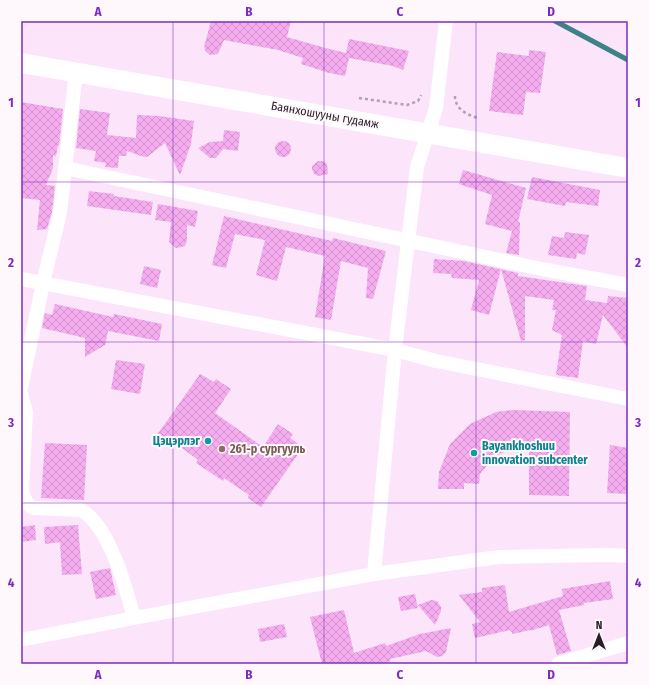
<svg xmlns="http://www.w3.org/2000/svg" width="649" height="685" viewBox="0 0 649 685" font-family="'Fira Sans Condensed',sans-serif">
	<style>
		.lines { fill: none; stroke-linecap: round; stroke-linejoin: round }
		.stream { stroke: #3d8288; stroke-width: 5 }
		.building { fill: url(#building-cross-hatch) }
		.path { stroke: #b29fb1; stroke-width: 2.5; stroke-dasharray: 3 3; stroke-linecap: butt }
		.street { stroke: #fff; stroke-width: 14 }
		.secondary { stroke: #fff; stroke-width: 20 }
		.grid { fill: none; stroke: #7b2cbf; stroke-width: 1; stroke-opacity: 0.55 }
		.culture-dot { fill: #0f9aa8; stroke: #fef8fd; stroke-width: 1.5 }
		.education-dot { fill: #8d6e63; stroke: #fef8fd; stroke-width: 1.5 }
		.labels { text-anchor: middle; stroke-width: 4; stroke-linejoin: round; paint-order: stroke }
		.street-label { font-size: 12px; fill: #281d27; stroke: #fef8fd }
		.culture-label { font-size: 12px; font-weight: bold; fill: #0d838f; stroke: #fef8fd; text-anchor: end }
		.education-label { font-size: 12px; font-weight: bold; fill: #785e54; stroke: #fef8fd; text-anchor: start }
		.neatline { fill: none; stroke: #7b2cbf; stroke-width: 1.5 }
		.grid-label { font-size: 13px; text-anchor: middle; font-weight: bold; fill: #7b2cbf }
	</style>
	<defs>
		<pattern id="building-cross-hatch" width="8" height="8" patternUnits="userSpaceOnUse"><rect width="8" height="8" fill="#f5adef"/><path d="M0 0l8 8M0 8l8-8" fill="none" stroke="#d294cd"/></pattern>
	</defs>
	<rect width="100%" height="100%" fill="#fce4fa"/>
	<g class="lines">
		<path class="stream" d="M555,21L628,60"/>
	</g>
	<path class="building" d="M211,21H291L287,37L329,49L346,53L349,39L409,51L403,70L393,66L349,58L345,76L329,73L301,64L303,58L278,50L224,40L218,54L210,55L206,52L204,47Z
		M529,50L546,52L540,93L526,92L523,115L489,111L497,52L529,56Z
		M21,102L63,109L59,146L58,145L56,156L53,155V168L46,185L55,186L52,212L47,229L37,230L40,200L21,198Z
		M80,109L110,113L107,135L136,138L137,115L159,116L194,121L191,144L180,175L165,143L147,157H144L127,151L126,156H119L118,168L105,167L106,163L94,161L96,151L76,148Z
		M224,130L240,132L238,151L223,149L216,158H210L198,148L210,142L223,141Z
		M275 149a8 8 0 1 1 16 0a8 8 0 1 1-16 0Z
		M318,161H323L327,164L328,174L318,176L314,174L312,169V166Z
		M463,170L526,188L518,222H520L519,255L506,253L512,231L485,224L492,195L459,184Z
		M532,177L600,190L598,206L566,202L565,206L527,199Z
		M89,191L114,194V196L153,202L151,215L87,206Z
		M158,204L198,211L195,227L187,225V240L185,246L182,247L176,248L169,242L171,222L155,220Z
		M224,216L332,241L333,238L386,251L373,299L366,298L368,268L341,261L331,320L315,317L325,256L286,247L277,281L256,275L265,240L235,234L226,268L212,265Z
		M565,232L589,235L585,255L577,253L576,259L548,255L552,236L564,238Z
		M434,259L464,261L518,273V276L587,286L585,300L607,303L608,296L628,298V348L603,315L596,344L583,341L578,378L556,375L562,335L552,330L556,310H552L554,300L525,296V340L521,341L501,269L489,315L471,310L479,280L452,278L451,274L433,273Z
		M144,266L161,270L157,288L140,284Z
		M55,304L113,317L114,314L162,324L159,341L108,331L105,345L85,357V338L42,328L45,313L52,315Z
		M116,360L145,364L140,394L111,389Z
		M200,374L214,382L216,379L231,389L215,413L263,447L278,424L293,434L290,438L303,447L261,507L248,498L249,495L224,478L223,481L196,463L198,460L174,442L171,445L157,435Z
		M513,410L570,412L569,496L529,495V449L508,450L494,457L480,474L479,484L464,483V489H438L439,472L450,444L470,424L496,412Z
		M45,443L87,445L84,500L41,498Z
		M610,445L628,448L627,494L607,493Z
		M35,525L36,540L21,542V527Z
		M78,525L82,574L62,575L60,542L45,544L44,527Z
		M110,568L116,595L96,599L90,572Z
		M610,581L613,599L584,603V605L559,610L571,651L557,655L549,625L530,631V630L513,634L510,630L475,638L472,624L480,622L459,595L482,592V588L505,585L509,612L563,596L562,589Z
		M415,594L418,608L401,611L398,597Z
		M431,600L437,601L441,607V611L435,625L418,605Z
		M344,610L354,653L385,643L386,646L420,634L451,628L446,652L442,656L437,657L426,651L390,659L391,661L382,664H322L310,617Z
		M284,624L287,637L260,642L258,629Z"/>
	<g class="lines">
		<path class="path" d="M455,96C455,109 467,115 478,118
			M359,98L407,105L418,101L421,95"/>
		<path class="street" d="M65,168L542,269L628,285
			M21,279L395,350L436,361L628,399
			M21,388L43,283L60,213L76,72
			M21,394L26,412L22,491C24,499 26,503 33,508L81,510C109,525 126,588 134,618
			M374,574L395,350L417,167L436,108L446,21
			M21,640L134,618L374,574L499,557L609,555L628,556
			M558,664L628,643"/>
		<path class="secondary" d="M21,63L628,168"/>
	</g>
	<path class="grid" d="M173,21V664M324,21V664M476,21V664M21,182H628M21,342H628M21,503H628"/>
	<g class="culture-dot">
		<circle cx="208" cy="441" r="4"/>
		<circle cx="474" cy="453" r="4"/>
	</g>
	<circle class="education-dot" cx="222" cy="449" r="4"/>
	<g class="labels">
		<g class="street-label">
			<text transform="translate(325 115) rotate(10)" y="4">Баянхошууны гудамж</text>
		</g>
		<g class="culture-label">
			<text x="200" y="445">Цэцэрлэг</text>
			<text x="482" y="450" text-anchor="start">Bayankhoshuu<tspan x="482" dy="14">innovation subcenter</tspan></text>
		</g>
		<g class="education-label">
			<text x="230" y="453">261-р сургууль</text>
		</g>
	</g>
	<rect width="649" height="685" fill="none" stroke="#fef8fd" stroke-width="44"/>
	<g transform="translate(599 635)" stroke="#fef8fd" stroke-width="3" paint-order="stroke">
	<path d="M0-3L7 15L0 10L-7 15Z" fill="#281d27"/>
	<text y="-6" font-size="11" font-weight="bold" text-anchor="middle" fill="#281d27">N</text>
	</g>
	<rect x="22" y="22" width="605" height="641" class="neatline"/>
	<g class="grid-label">
		<text x="98" y="16">A</text>
		<text x="249" y="16">B</text>
		<text x="400" y="16">C</text>
		<text x="551" y="16">D</text>
		<text x="11" y="107">1</text>
		<text x="638" y="107">1</text>
		<text x="11" y="267">2</text>
		<text x="638" y="267">2</text>
		<text x="11" y="427">3</text>
		<text x="638" y="427">3</text>
		<text x="11" y="587">4</text>
		<text x="638" y="587">4</text>
		<text x="98" y="679">A</text>
		<text x="249" y="679">B</text>
		<text x="400" y="679">C</text>
		<text x="551" y="679">D</text>
	</g>
</svg>
